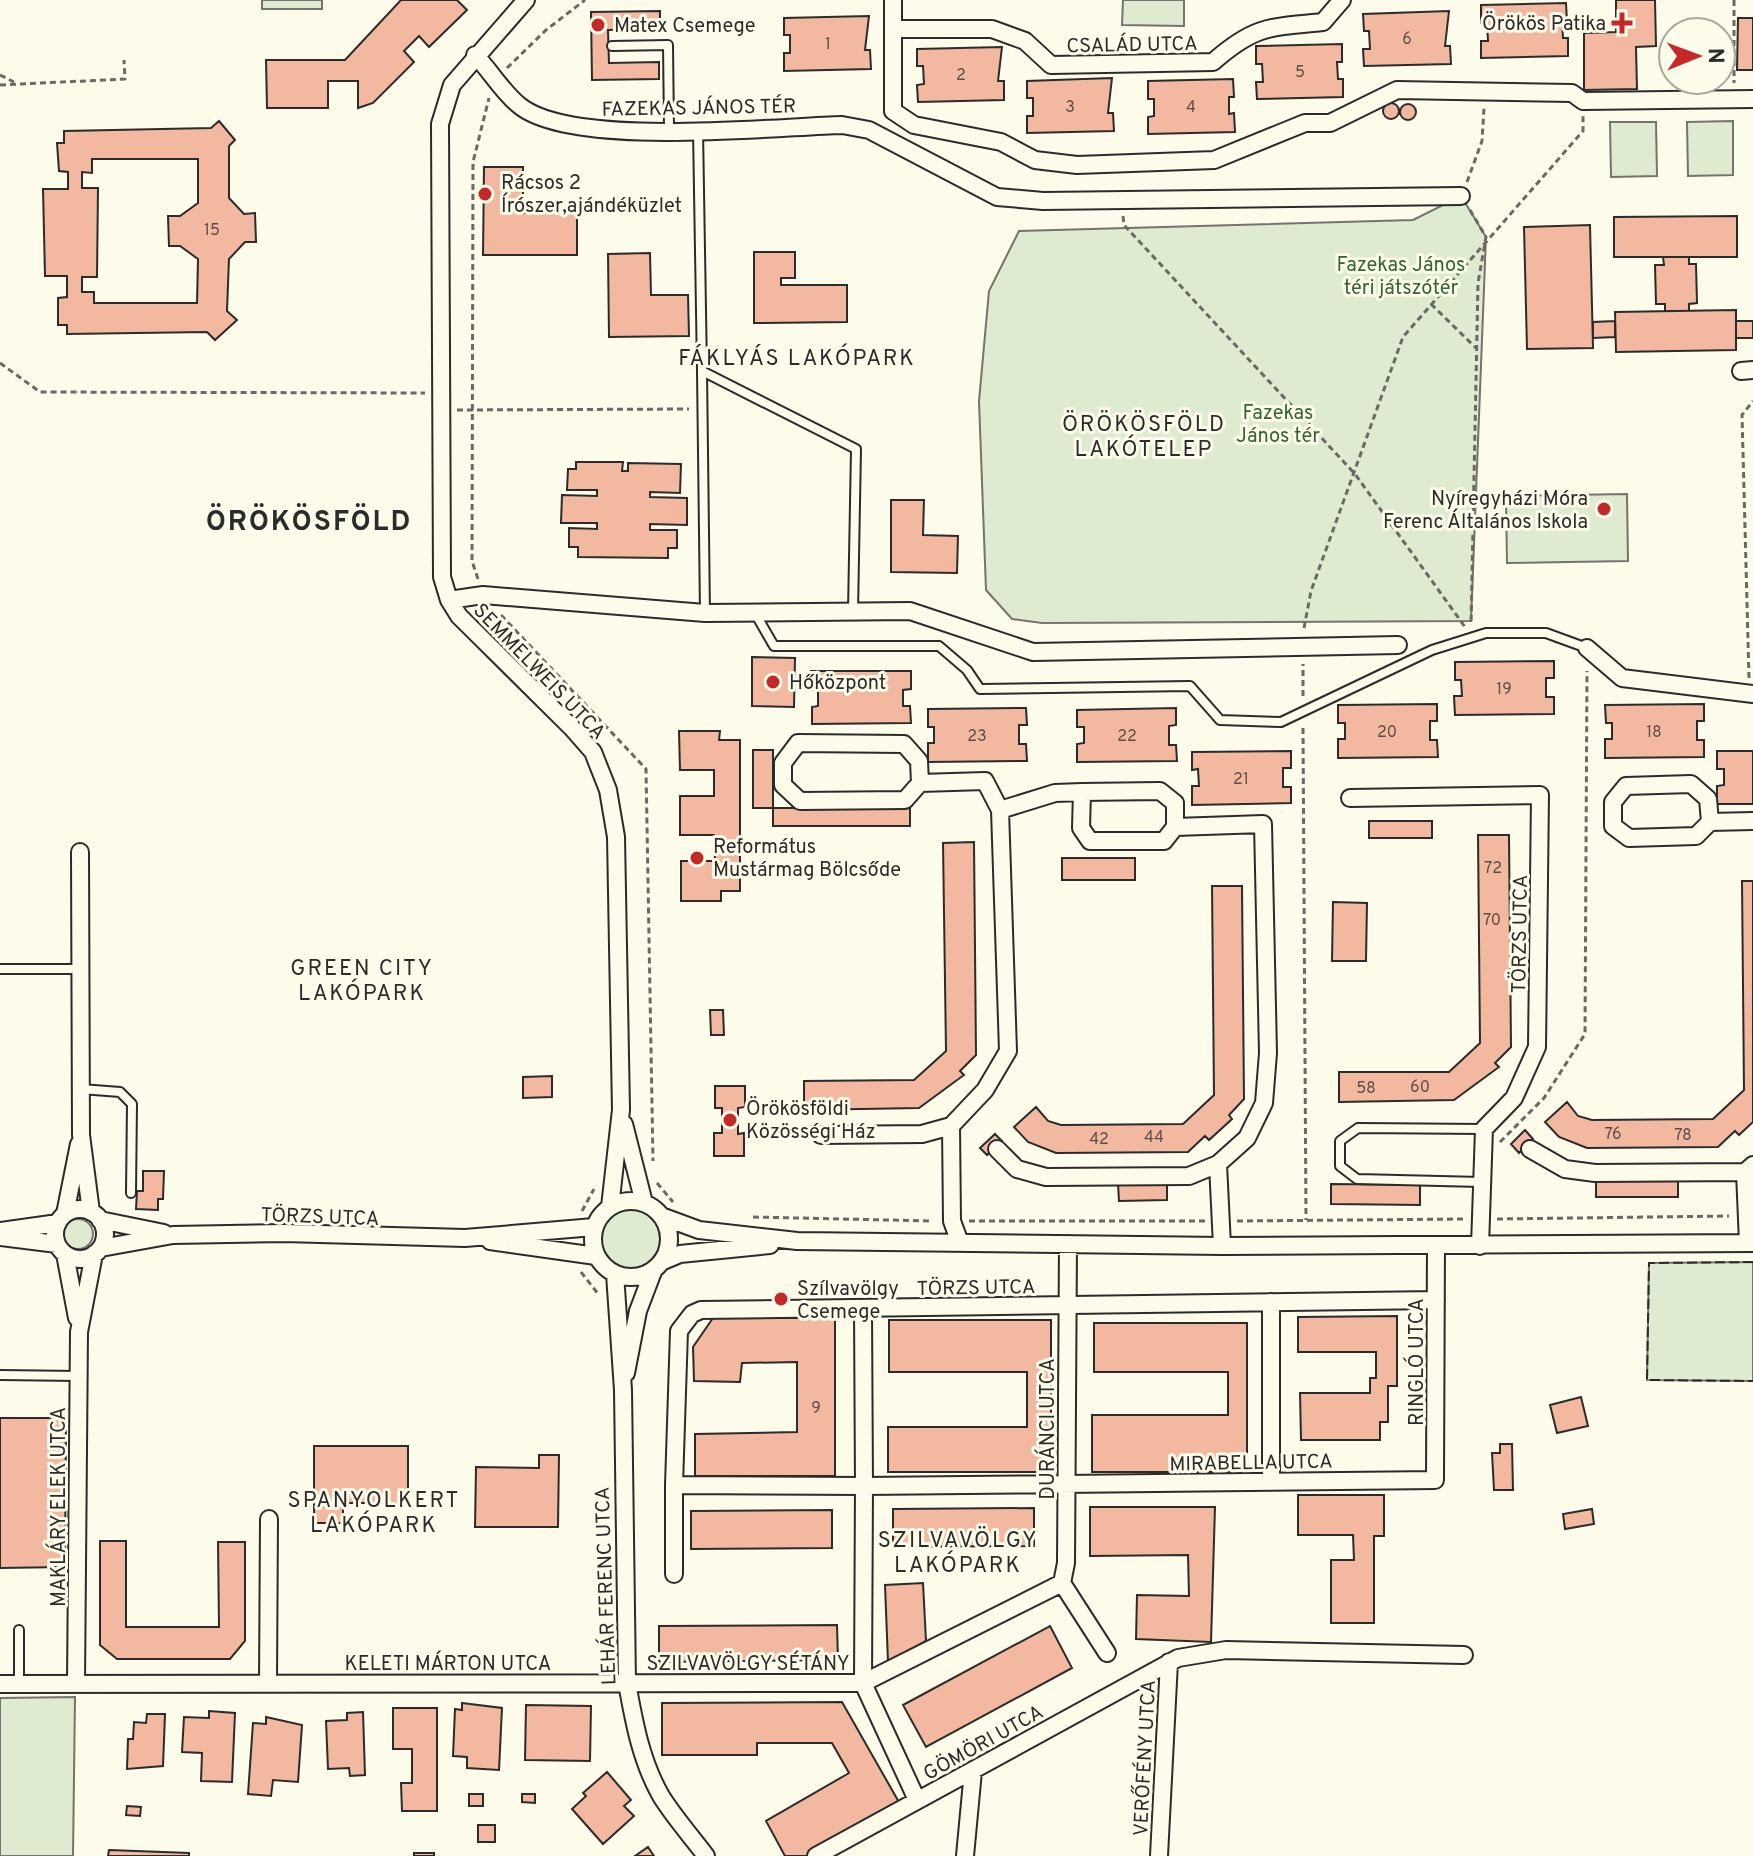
<svg xmlns="http://www.w3.org/2000/svg" width="1753" height="1856" viewBox="0 0 1753 1856" font-family="Overpass,sans-serif">
	<style>
		.green { fill: #deebd1; stroke: #74746e; stroke-width: 2 }
		.building { fill: #f2b8a0; stroke: #2b2b2b; stroke-width: 2; fill-rule: evenodd }
		.lines { fill: none; stroke-linecap: round; stroke-linejoin: round }
		.lane-casing { stroke: #2b2b2b; stroke-width: 12 }
		.street-casing { stroke: #2b2b2b; stroke-width: 20 }
		.path { stroke: #6a6964; stroke-width: 3; stroke-dasharray: 6 4; stroke-linecap: butt }
		.lane { stroke: #fdfbea; stroke-width: 8 }
		.street { stroke: #fdfbea; stroke-width: 16 }
		.fence { stroke: #2b2b2b; stroke-width: 2; stroke-dasharray: 10 4; stroke-linecap: butt }
		.poi-dot { fill: #c62828; stroke: #fdfbea; stroke-width: 3 }
		.labels { text-anchor: middle; stroke-width: 6; stroke-linejoin: round; paint-order: stroke }
		.number-label { font-size: 16px; fill: #5d4e48 }
		.poi-label { font-size: 20px; fill: #2b2b2b; stroke: #fdfbea; text-anchor: start }
		.street-label { font-size: 20px; fill: #2b2b2b; stroke: #fdfbea }
		.park-label { font-size: 20px; fill: #34623c; stroke: #fdfbea }
		.neighbourhood-label { font-size: 22px; letter-spacing: 2px; fill: #2b2b2b; stroke: #fdfbea }
		.district-label { font-size: 28px; font-weight: bold; letter-spacing: 2px; fill: #2b2b2b; stroke: #fdfbea }
	</style>
	<rect width="100%" height="100%" fill="#fdfbea"/>
	<path class="green" d="M262,0H322V9H262Z
		M1123,0H1184V26L1122,25Z
		M1733,121V175L1688,176L1687,122Z
		M1610,122H1656L1657,176L1611,177Z
		M1461,196L1486,237L1471,621L1042,623L1012,619L986,590L979,401L989,291L1019,231L1413,220Z
		M1627,494L1628,561L1507,563L1506,496Z
		M600 1239a30 30 0 1 1 60 0a30 30 0 1 1-60 0Z
		M63 1234a15 15 0 1 1 30 0a15 15 0 1 1-30 0Z
		M1753,1262V1381L1647,1380L1649,1263Z
		M75,1697L73,1856H0V1698Z"/>
	<path class="building" d="M401,0H457L467,10L429,47L419,36L404,51L414,62L373,103L358,108V81H328V108H267L266,60H345Z
		M1616,0H1655L1656,46L1636,47L1637,89L1584,90V33L1616,32Z
		M1566,3L1567,21H1562L1563,38H1568V56L1481,58V41H1488L1487,23H1481V5Z
		M660,11V29L608,30L609,63L659,62V79L592,80L591,12Z
		M1449,11L1445,46H1450L1451,64L1364,66L1363,49H1370L1369,31H1364L1363,14Z
		M869,16L865,50H870L871,69L784,71V53H790V35H784V18Z
		M1738,18H1753V70H1737Z
		M1342,44V62H1337L1338,79H1343V97L1257,99L1256,82H1263L1262,64H1256V46Z
		M1002,47L998,81H1004V100L918,102L917,85L924,84L923,66H917V49Z
		M1112,78L1108,113H1113L1114,131L1027,133V116H1033V98H1027V81Z
		M1233,79L1234,97H1229V114L1234,113L1235,132L1148,134V117L1154,116V99H1148V81Z
		M1383 111a8 8 0 1 1 16 0a8 8 0 1 1-16 0Z
		M1400 112a8 8 0 1 1 16 0a8 8 0 1 1-16 0Z
		M219,121L235,140L229,146V198L244,214L255,213L256,242H245L229,259L227,311L237,320L215,340L207,332L67,334V325H58V298L67,297V276H45L43,189H68V172L59,171L57,143H64V131L211,128ZM92,159H198V203L180,216H168L169,246H180L198,259L197,303H94V292H82V277H97L98,188H82V172L92,173Z
		M484,167H523V213H577V255H483Z
		M1737,216V257H1614V217Z
		M1590,225L1593,348L1527,349L1524,227Z
		M754,252H795V278H781V285H847V322L754,323Z
		M650,253L651,295H688L689,336L609,337L608,254Z
		M1663,257H1689V264H1696L1697,303L1689,304V311H1665V304H1656L1655,265H1664Z
		M1736,310V350L1616,352L1615,312Z
		M1615,321V337L1593,338V322Z
		M1736,321H1753V338H1736Z
		M576,462H623L622,471H628V463L681,464L680,493L650,492V497L687,498V525L650,524V530H677V548H668V558L578,557V547H569V528L597,529V523H561L562,495L597,496V490H567L568,469H576Z
		M891,500H924L923,535L958,536L957,573L891,572Z
		M752,657L795,658L794,707L752,706Z
		M1554,661V678H1546V697H1554V714L1455,715L1454,696H1462L1461,680H1455V662Z
		M811,671H911V689L903,690V706H910L911,723L812,724V707L818,706V690H811Z
		M1437,704V721H1430V740H1437L1438,757L1338,758V739H1345V723H1338V705Z
		M1704,704V721H1697V740H1704V757L1605,758V739H1612V723H1606L1605,705Z
		M1026,708L1027,725H1019V744H1026L1027,761L928,762V743H934V727H928V709Z
		M1176,708V725L1169,726V745H1176L1177,761L1077,762V744L1084,743V727H1077V710Z
		M679,731H720L719,740H740V891H721V901H681V861H715L714,835H680V796H714V770H680Z
		M753,750H773V808H753Z
		M1291,751V768H1283V787H1291V803L1192,805V786H1199L1198,769L1192,770V752Z
		M1717,751H1753V804H1717V786L1724,785V769H1717Z
		M773,808H910V826H773Z
		M1369,821H1432V838H1369Z
		M1478,835H1509L1511,1047L1495,1063L1499,1067L1454,1100L1339,1102V1072H1449L1480,1043Z
		M974,842L976,1055L960,1071L964,1075L919,1108L804,1110V1081L914,1080L946,1051L943,843Z
		M1062,858H1135V880H1062Z
		M1742,881H1753V1122L1739,1135L1735,1131L1718,1147L1587,1148L1559,1137L1545,1122L1567,1102L1578,1116L1592,1120L1713,1119L1744,1090Z
		M1212,886H1242L1244,1099L1229,1115L1232,1119L1209,1140L1205,1136L1188,1152L1056,1153L1028,1142L1014,1127L1036,1107L1048,1121L1061,1125L1183,1124L1214,1095Z
		M1333,902L1367,903L1366,961H1332Z
		M710,1010H723L724,1035H711Z
		M552,1076V1097L523,1098V1077Z
		M715,1086H745V1107L738,1108V1134L744,1133V1156H714V1133H722V1108H715Z
		M1525,1130L1533,1139L1519,1153L1511,1144Z
		M995,1134L1002,1141L987,1155L980,1148Z
		M143,1171H164L163,1199H158V1210L136,1209L137,1191H143Z
		M1596,1179H1678V1197H1596Z
		M1167,1183V1200L1119,1201L1118,1184Z
		M1331,1184L1420,1185V1205L1331,1204Z
		M1397,1316V1386H1388V1422H1380V1440H1301L1300,1393H1370V1378H1376V1352H1298V1317Z
		M713,1318H835V1476H695V1434L797,1432V1362L742,1363L740,1382L694,1381L693,1347Z
		M889,1320H1051V1472H888V1427H1027V1372H889Z
		M1094,1323H1247V1472H1092V1415H1228V1372H1094Z
		M1581,1397L1588,1426L1557,1433L1550,1405Z
		M0,1418H66L65,1567L0,1568Z
		M1500,1444H1512L1513,1490H1494L1492,1453H1500Z
		M314,1446H408V1503H343V1523H314Z
		M539,1455H559L558,1527H475L476,1467L539,1468Z
		M1298,1495H1384V1536H1374V1623H1331V1560H1354L1353,1535H1298Z
		M1090,1507H1215L1211,1642L1136,1639L1137,1595L1189,1596L1188,1555L1090,1556Z
		M1034,1508V1546L893,1547V1509Z
		M1592,1509L1594,1524L1565,1529L1563,1514Z
		M832,1510V1548L691,1549V1511Z
		M100,1541H126V1627H219L218,1542H245V1641L230,1659H117L100,1645Z
		M923,1583L926,1641L888,1662L885,1585Z
		M837,1625L838,1660L659,1662V1626Z
		M1050,1626L1072,1668L926,1747L903,1705Z
		M842,1702L900,1804L809,1856H785L766,1821L849,1773L832,1743H757V1755H662V1703Z
		M462,1703L502,1708L499,1770L467,1768V1757L453,1756L455,1709L462,1710Z
		M526,1705L591,1706L590,1761L525,1760Z
		M393,1708H437V1811H402L401,1783H412V1749H393Z
		M209,1711L235,1713L232,1782L201,1781L202,1753L182,1752L184,1717L209,1718Z
		M363,1712L365,1775L350,1776L349,1768L328,1769L326,1721L347,1720V1713Z
		M147,1714H165L163,1766L127,1769L128,1739H133L134,1722L146,1723Z
		M266,1717L302,1725L298,1782L273,1780L271,1796L248,1794L253,1723L266,1724Z
		M607,1772L631,1800L624,1806L634,1816L603,1844L572,1809L586,1796L583,1793Z
		M469,1794H483V1806H469Z
		M522,1794H535V1803L522,1802Z
		M127,1806L141,1807L140,1816L126,1815Z
		M478,1825H495V1842H478Z
		M648,1847L654,1856H635Z
		M109,1850L189,1853V1856H108Z
		M414,1853H434V1856H414Z"/>
	<g class="lines">
		<g class="lane-casing">
			<path id="lane" d="M612,46L668,45L669,129
				M698,130L702,371L856,449L853,612
				M702,371L705,613
				M755,613L774,646H939L967,670L980,689L1190,686L1220,720L1281,722L1432,650L1486,633H1546L1587,648
				M0,969H80
				M81,1089L120,1092L132,1104L131,1193
				M1481,1182L1357,1179L1340,1166V1141L1358,1128L1484,1129
				M0,1375L79,1376
				M19,1630V1683"/>
		</g>
		<g class="street-casing">
			<path id="street" d="M526,0L452,85L440,124L442,577L449,600L459,616L572,728L593,752L608,790L616,837L621,1110L610,1207
				M893,0V111L914,125L1001,142L1035,160L1077,165L1214,160L1305,123H1330L1397,90L1572,93L1583,101L1753,99
				M894,29H992L1025,41L1051,65L1213,62C1254,26 1269,27 1323,22L1342,0
				M475,55C490,70 503,93 520,106C573,148 771,127 842,125L869,130L997,197L1043,201L1461,196
				M1741,371L1753,370
				M449,600L483,595L705,613L910,611L1033,652L1398,645
				M1587,648L1622,678L1753,694
				M920,783L905,800L800,801L783,785V763L798,743L904,744L919,761L920,783L985,781L1000,810L1055,793L1082,792L1160,791L1175,803V827L1164,841H1090L1081,828L1082,792
				M1350,798L1540,795L1537,1047L1514,1098L1484,1129L1480,1246
				M1710,822L1708,799L1691,784L1626,786L1613,802V826L1629,838L1696,836L1710,822L1753,821
				M80,852L81,1135L91,1212
				M624,1124L644,1203
				M951,1126L952,1221L960,1243
				M821,1135L922,1134L951,1126L985,1090L1008,1051L1000,810
				M997,1149L1017,1169L1046,1177L1189,1176L1218,1164L1247,1138L1264,1103L1268,1053L1263,824L1175,827
				M1530,1149L1565,1169L1595,1173L1745,1172
				M1218,1164L1222,1246
				M593 1239a38 38 0 1 1 76 0a38 38 0 1 1-76 0Z
				M55 1234a25 25 0 1 1 50 0a25 25 0 1 1-50 0Z
				M65,1214L79,1144
				M661,1216L699,1230L797,1241L1222,1246L1753,1243
				M100,1220L164,1233
				M0,1231L58,1223
				M0,1237L57,1244
				M490,1241L596,1256
				M1748,1243L1745,1172L1753,1165
				M101,1248L173,1235L284,1233L465,1238L594,1227
				M65,1254L77,1318
				M661,1262L680,1254L770,1245
				M615,1274L623,1390L627,1683C634,1722 641,1761 661,1796C674,1817 691,1836 706,1856
				M1271,1302V1481
				M863,1309L864,1486L1435,1480L1436,1245
				M626,1373L638,1311L654,1269
				M674,1485L679,1331L692,1314L701,1310L1436,1300
				M1062,1583L1107,1653
				M268,1682L269,1519
				M76,1683L79,1332L94,1254
				M0,1684L863,1683L864,1486L674,1485V1574
				M917,1800L863,1683L1062,1583L1066,1563L1068,1244
				M816,1856L1178,1658L1226,1650L1464,1655
				M965,1856L973,1771
				M1159,1856L1169,1662"/>
		</g>
		<path class="path" d="M1734,0V83
			M507,68L546,30L585,0
			M0,75L14,82
			M0,85L125,79L124,60
			M1467,182L1482,141L1484,108
			M1470,210L1486,237L1478,283L1471,625
			M1123,216L1124,225L1355,474L1465,627
			M1431,304L1477,349
			M0,363L40,392L425,393
			M457,410L689,409
			M478,579L472,561L473,162L489,98
			M501,615L646,769L653,1161
			M1304,628L1311,591L1403,337L1583,131V116
			M1749,678L1742,415L1753,401
			M1303,696V664
			M1303,728L1306,1220
			M1500,1142L1544,1098L1585,1034L1587,671
			M657,1183L673,1202
			M582,1211L594,1189
			M753,1217L933,1221
			M1497,1219L1729,1216
			M969,1221H1205
			M1237,1221L1465,1219
			M581,1272L599,1295"/>
		<use href="#lane" class="lane"/>
		<use href="#street" class="street"/>
		<path class="fence" d="M1753,1262L1649,1263L1647,1380L1753,1381"/>
	</g>
	<g class="poi-dot">
		<path d="M1618 11h8v8h8v8h-8v8h-8v-8h-8v-8h8z"/>
		<circle cx="598" cy="25" r="8"/>
		<circle cx="485" cy="194" r="8"/>
		<circle cx="1604" cy="509" r="8"/>
		<circle cx="773" cy="682" r="8"/>
		<circle cx="697" cy="858" r="8"/>
		<circle cx="730" cy="1120" r="8"/>
		<circle cx="781" cy="1299" r="8"/>
	</g>
	<g class="labels">
		<g class="number-label">
			<text x="1407" y="44">6</text>
			<text x="828" y="49">1</text>
			<text x="1300" y="77">5</text>
			<text x="961" y="80">2</text>
			<text x="1070" y="112">3</text>
			<text x="1191" y="112">4</text>
			<text x="212" y="235">15</text>
			<text x="1504" y="694">19</text>
			<text x="1387" y="737">20</text>
			<text x="1654" y="737">18</text>
			<text x="977" y="741">23</text>
			<text x="1127" y="741">22</text>
			<text x="1241" y="784">21</text>
			<text x="1493" y="873">72</text>
			<text x="1492" y="925">70</text>
			<text x="1420" y="1092">60</text>
			<text x="1366" y="1093">58</text>
			<text x="1613" y="1139">76</text>
			<text x="1683" y="1140">78</text>
			<text x="1154" y="1142">44</text>
			<text x="1099" y="1144">42</text>
			<text x="816" y="1413">9</text>
		</g>
		<g class="poi-label">
			<text x="1606" y="30" text-anchor="end">Örökös Patika</text>
			<text x="614" y="32">Matex Csemege</text>
			<text x="501" y="189">Rácsos 2<tspan x="501" dy="23">Írószer,ajándéküzlet</tspan></text>
			<text x="1588" y="505" text-anchor="end">Nyíregyházi Móra<tspan x="1588" dy="23">Ferenc Általános Iskola</tspan></text>
			<text x="789" y="689">Hőközpont</text>
			<text x="713" y="853">Református<tspan x="713" dy="23">Mustármag Bölcsőde</tspan></text>
			<text x="746" y="1115">Örökösföldi<tspan x="746" dy="23">Közösségi Ház</tspan></text>
			<text x="797" y="1295">Szílvavölgy<tspan x="797" dy="23">Csemege</tspan></text>
		</g>
		<g class="street-label">
			<text transform="translate(1132 44) rotate(-1)" y="7">CSALÁD UTCA</text>
			<text transform="translate(699 107) rotate(-1)" y="7">FAZEKAS JÁNOS TÉR</text>
			<text transform="translate(540 671) rotate(46)" y="7">SEMMELWEIS UTCA</text>
			<text transform="translate(1519 934) rotate(-89)" y="7">TÖRZS UTCA</text>
			<text transform="translate(320 1216) rotate(2)" y="7">TÖRZS UTCA</text>
			<text transform="translate(976 1287) rotate(-1)" y="7">TÖRZS UTCA</text>
			<text transform="translate(1416 1362) rotate(-90)" y="7">RINGLÓ UTCA</text>
			<text transform="translate(1047 1429) rotate(-90)" y="7">DURÁNCI UTCA</text>
			<text transform="translate(1251 1462) rotate(-1)" y="7">MIRABELLA UTCA</text>
			<text transform="translate(58 1507) rotate(-90)" y="7">MAKLÁRY ELEK UTCA</text>
			<text transform="translate(605 1586) rotate(-92)" y="7">LEHÁR FERENC UTCA</text>
			<text x="448" y="1670">KELETI MÁRTON UTCA</text>
			<text x="748" y="1670">SZILVAVÖLGY SÉTÁNY</text>
			<text transform="translate(983 1742) rotate(-29)" y="7">GÖMÖRI UTCA</text>
			<text transform="translate(1144 1758) rotate(-87)" y="7">VERŐFÉNY UTCA</text>
		</g>
		<g class="park-label">
			<text x="1401" y="271">Fazekas János<tspan x="1401" dy="23">téri játszótér</tspan></text>
			<text x="1278" y="419">Fazekas<tspan x="1278" dy="23">János tér</tspan></text>
		</g>
		<g class="neighbourhood-label">
			<text x="797" y="365">FÁKLYÁS LAKÓPARK</text>
			<text x="1144" y="431">ÖRÖKÖSFÖLD<tspan x="1144" dy="25">LAKÓTELEP</tspan></text>
			<text x="362" y="975">GREEN CITY<tspan x="362" dy="25">LAKÓPARK</tspan></text>
			<text x="374" y="1507">SPANYOLKERT<tspan x="374" dy="25">LAKÓPARK</tspan></text>
			<text x="958" y="1547">SZILVAVÖLGY<tspan x="958" dy="25">LAKÓPARK</tspan></text>
		</g>
		<g class="district-label">
			<text x="309" y="530">ÖRÖKÖSFÖLD</text>
		</g>
	</g>
	<g transform="translate(1697 56) rotate(89)"><circle r="38" fill="#fdfbea" stroke="#a9a89e" stroke-width="2"/>
	<path d="M0-6L14 30L0 20L-14 30Z" fill="#c62828"/>
	<text y="-12" font-size="22" font-weight="bold" text-anchor="middle" fill="#2b2b2b">N</text>
	</g>
</svg>
